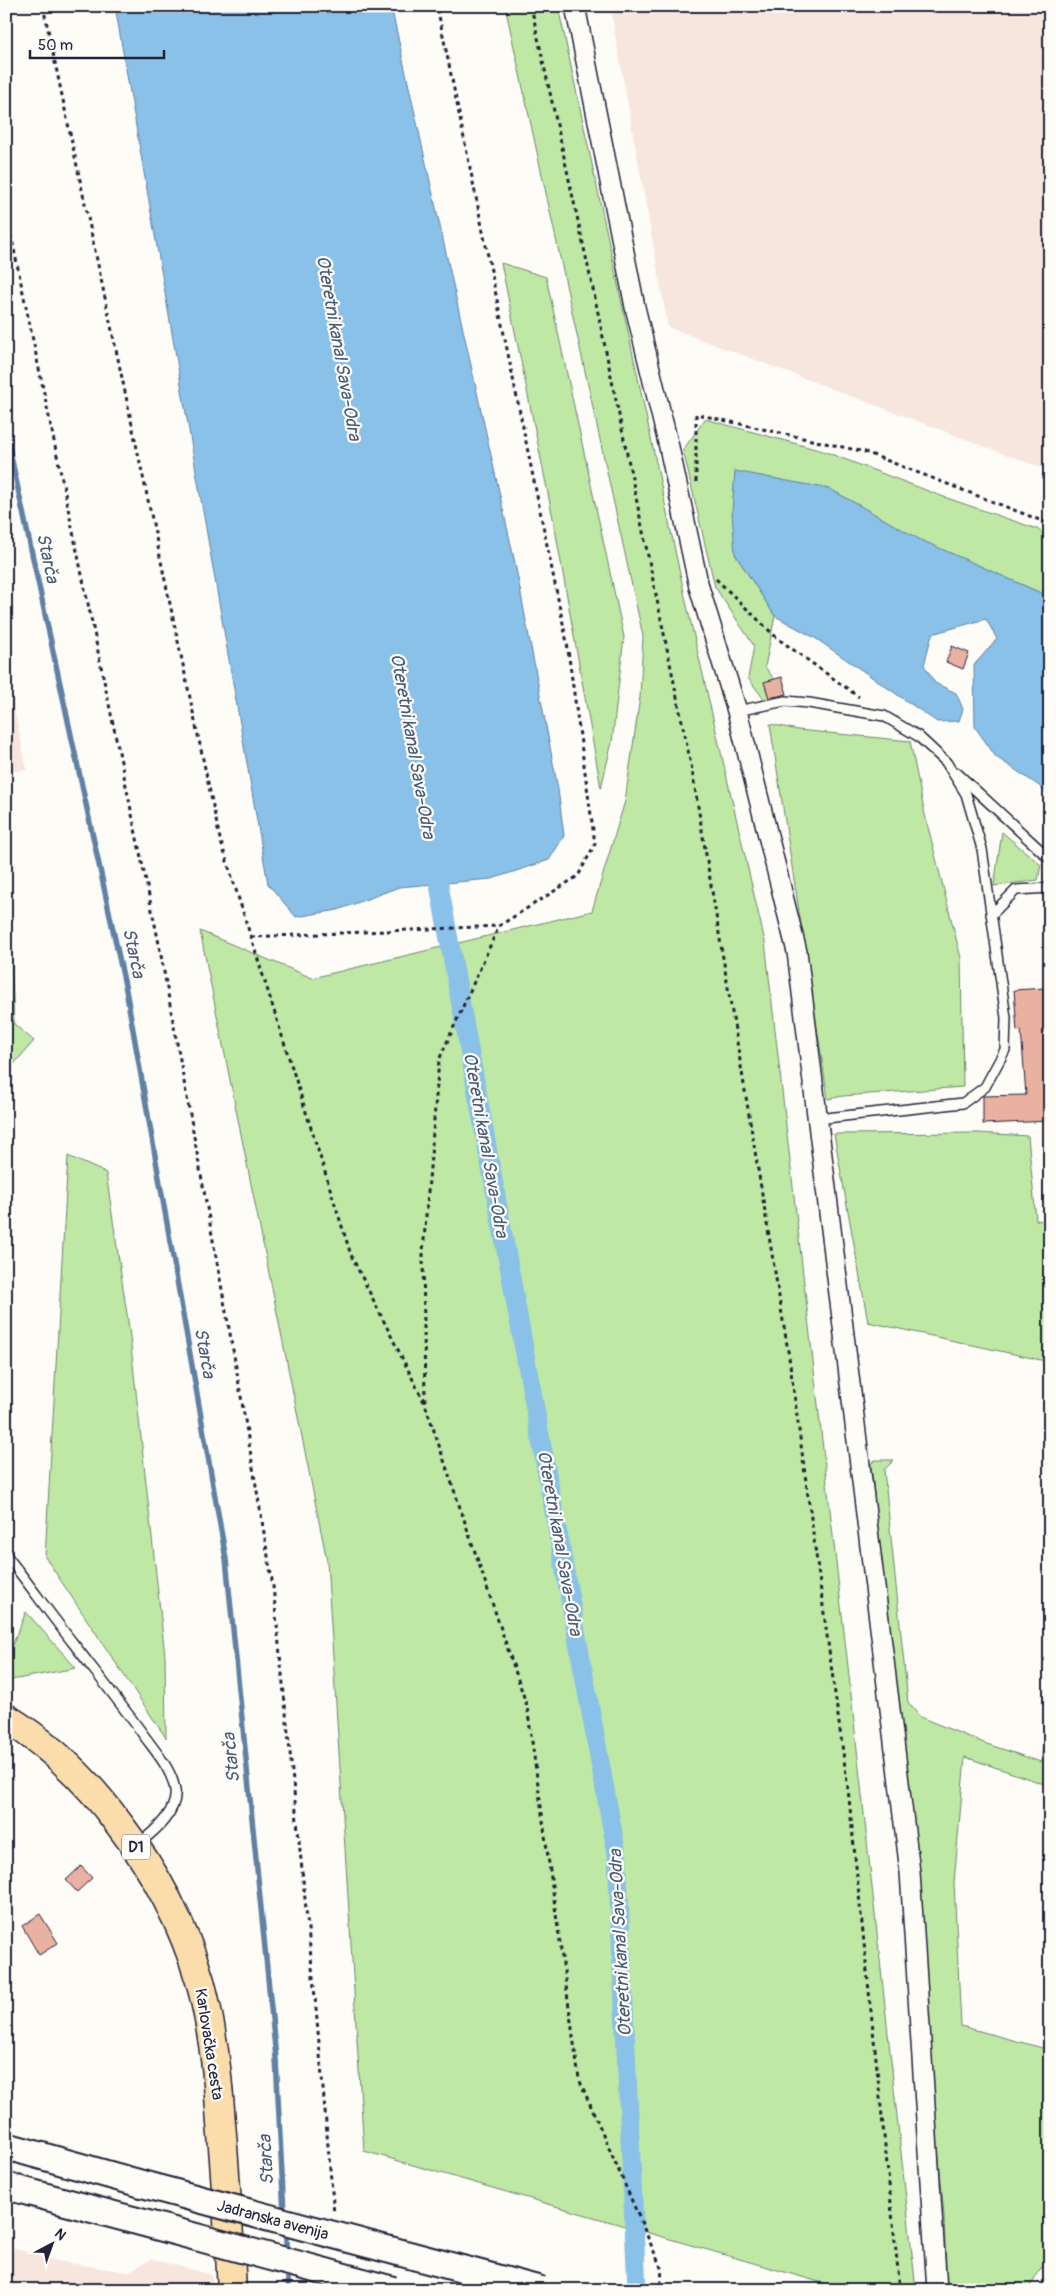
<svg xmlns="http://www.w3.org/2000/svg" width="1056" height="2296" viewBox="0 0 1056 2296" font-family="Pangolin,sans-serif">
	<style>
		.built { fill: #f7e6dd }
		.green { fill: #bee8a4; stroke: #708570 }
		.water { fill: #8ac1e8; stroke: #6081a3 }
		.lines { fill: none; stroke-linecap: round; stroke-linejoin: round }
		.stream { stroke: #6081a3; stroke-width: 5.5 }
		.canal { stroke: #8ac1e8; stroke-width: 19 }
		.building { fill: #e9b1a0; stroke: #22223b }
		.lane-casing { stroke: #22223b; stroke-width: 12 }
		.street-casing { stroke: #22223b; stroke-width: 22 }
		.secondary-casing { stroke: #22223b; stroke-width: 30 }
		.primary-casing { stroke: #22223b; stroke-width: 31 }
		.path { stroke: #22223b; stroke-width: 3; stroke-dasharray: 4 4; stroke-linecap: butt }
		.lane { stroke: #fdfcf7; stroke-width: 9 }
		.street { stroke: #fdfcf7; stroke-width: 19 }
		.secondary { stroke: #fdfcf7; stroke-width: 26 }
		.primary { stroke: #fbddab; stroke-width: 28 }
		.secondary-bridge-casing { stroke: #22223b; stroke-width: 30; stroke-linecap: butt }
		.secondary-bridge { stroke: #fdfcf7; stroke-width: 26 }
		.labels { text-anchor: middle; stroke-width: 4.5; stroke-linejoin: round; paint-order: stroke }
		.shield { fill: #fdfcf7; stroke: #646373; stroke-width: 1 }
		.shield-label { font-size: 15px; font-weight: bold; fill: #22223b }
		.street-label { font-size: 16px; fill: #22223b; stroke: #fdfcf7 }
		.water-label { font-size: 18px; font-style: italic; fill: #465a78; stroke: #fdfcf7 }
	</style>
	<rect width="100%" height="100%" fill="#fdfcf7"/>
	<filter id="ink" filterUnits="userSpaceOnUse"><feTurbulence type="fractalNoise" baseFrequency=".02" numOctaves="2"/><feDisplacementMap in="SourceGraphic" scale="10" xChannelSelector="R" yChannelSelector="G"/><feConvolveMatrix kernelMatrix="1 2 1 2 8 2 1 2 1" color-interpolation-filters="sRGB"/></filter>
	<g filter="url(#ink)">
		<path class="built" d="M610,6H1027L1050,19V471L668,327Z
			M6,671L27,770L6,772Z
			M6,2246L56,2261L127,2272L152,2259L212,2275L213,2290H6Z"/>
		<path class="green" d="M505,6H558L687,606L765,942L848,1667L916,2290H847L364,2151L327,1561L200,931L312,978L592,911L625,801L640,697L643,636Z
			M501,263L546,277L624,637L612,742L601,788L554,523Z
			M705,419L823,451L944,497L1037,529L1050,539V597L918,539L830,489L735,554L775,616L765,667L783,691L766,702L748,678L754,646L715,587L683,450Z
			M770,724L798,730L910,741L925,815L961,958L963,1087L843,1096L828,1099Z
			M1002,832L1041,865L1038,880L994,886Z
			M6,903L10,926L14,1024L34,1041L13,1065L6,1056Z
			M978,1133L1028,1136L1036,1220L1050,1222V1362L868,1322L834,1134Z
			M68,1156L106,1173L129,1328L165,1656L166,1738L45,1557Z
			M875,1460H894L884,1470L908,1702L920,1717L984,1743L1041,1762L1050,1682V1786L965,1757L954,1883L961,2026L1050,2050V2254L1028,2290H947L944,2216L927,2022L871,1464Z
			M26,1612L76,1668L6,1681V1646L10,1651Z"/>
		<path class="water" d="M115,6H391L515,563L558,789L564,836L549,860L492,879L399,887L338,910L296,917L268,884Z
			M735,471L830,489L919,539L1050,597V796L1038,785L996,757L975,727L974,665L997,639L986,619L932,634L924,665L935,683L956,693L963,709L959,721L937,722L815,638L775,616L735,554L732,512Z"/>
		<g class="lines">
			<path class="stream" d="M6,433L126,990L226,1559L276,2058L284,2214
				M285,2229L287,2254
				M287,2269L289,2290"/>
			<path class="canal" d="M434,858L617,1855L637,2290"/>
		</g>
		<path class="building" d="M952,646L969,653L963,669L946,662Z
			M782,677L787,694L769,698L764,682Z
			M1045,988L1048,1040H1050V1121L983,1124V1096L1026,1095L1021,1030L1017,1031L1014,990Z
			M81,1866L92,1878L77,1892L66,1880Z
			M40,1914L58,1943L39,1955L22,1926Z"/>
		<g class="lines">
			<g class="lane-casing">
				<path id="lane" d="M737,711L785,701L809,703L884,716L918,736L946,762L966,794L982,849L1006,1018L1005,1050L985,1087L963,1103L817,1119
					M957,773L1050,859
					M991,915L1016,890L1050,888
					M6,1555C29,1584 50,1614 73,1643C97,1674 122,1705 145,1737C156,1752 172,1770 175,1790C178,1812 154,1832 138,1844"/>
			</g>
			<g class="street-casing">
				<path id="street" d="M575,6L635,307L669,447L699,587L737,711L797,952L910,1872L937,2290"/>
			</g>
			<g class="secondary-casing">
				<path id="secondary" d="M6,2146L142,2184
					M6,2186L133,2220"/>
			</g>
			<g class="primary-casing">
				<path id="primary" d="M6,1718C50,1745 89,1783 119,1824C155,1871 183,1924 200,1981C213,2027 218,2076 221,2123C226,2179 229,2234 232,2290"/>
			</g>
			<path class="path" d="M43,6L220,839L351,1255L425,1404L527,1706L579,2079L662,2270L660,2290
				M531,6L596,303L692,770L789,1357L848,1789L900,2290
				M6,211L158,939L235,1361L273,1586L315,1997L334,2214
				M696,482V414L865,452L1050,524
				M716,579L777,638L859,697
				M251,937L499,926
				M425,1401L423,1252L439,1060L499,926L578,876L595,844L567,643L437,6"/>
			<use href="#lane" class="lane"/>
			<use href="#street" class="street"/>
			<use href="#secondary" class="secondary"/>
			<use href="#primary" class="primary"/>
			<g class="secondary-bridge-casing">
				<path id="secondary-bridge" d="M142,2184L541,2290
					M133,2220L393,2290"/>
			</g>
			<use href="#secondary-bridge" class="secondary-bridge"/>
		</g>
	</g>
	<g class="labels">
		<rect class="shield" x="122" y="1834.5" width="28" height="25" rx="4"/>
		<g class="shield-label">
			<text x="136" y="1852">D1</text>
		</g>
		<g class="street-label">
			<text transform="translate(210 2044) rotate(81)" y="6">Karlovačka cesta</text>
			<text transform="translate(273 2219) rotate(15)" y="6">Jadranska avenija</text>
		</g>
		<g class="water-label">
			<text transform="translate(339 348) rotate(80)" y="6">Oteretni kanal Sava-Odra</text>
			<text transform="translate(48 558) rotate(78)" y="6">Starča</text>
			<text transform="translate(413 746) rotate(80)" y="6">Oteretni kanal Sava-Odra</text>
			<text transform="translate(134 953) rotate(78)" y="6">Starča</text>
			<text transform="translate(486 1145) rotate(80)" y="6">Oteretni kanal Sava-Odra</text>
			<text transform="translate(205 1353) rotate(80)" y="6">Starča</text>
			<text transform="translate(560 1543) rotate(80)" y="6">Oteretni kanal Sava-Odra</text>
			<text transform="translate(231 1758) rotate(-96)" y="6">Starča</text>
			<text transform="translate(620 1943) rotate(-93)" y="6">Oteretni kanal Sava-Odra</text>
			<text transform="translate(266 2160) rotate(-93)" y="6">Starča</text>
		</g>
	</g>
	<rect width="1056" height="2296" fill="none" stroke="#fdfcf7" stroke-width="25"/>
	<rect x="12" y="12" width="1031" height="2271" fill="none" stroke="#22223b" stroke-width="2" filter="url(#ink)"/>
	<g transform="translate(52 2244) rotate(41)" stroke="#fdfcf7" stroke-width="4" paint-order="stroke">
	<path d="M0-4L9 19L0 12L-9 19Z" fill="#22223b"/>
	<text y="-8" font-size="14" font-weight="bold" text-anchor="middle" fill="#22223b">N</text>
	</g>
	<path d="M30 50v8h134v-8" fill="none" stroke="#22223b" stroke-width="2.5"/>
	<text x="38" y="50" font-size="15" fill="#22223b" stroke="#fdfcf7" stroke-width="4" paint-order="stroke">50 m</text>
</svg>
